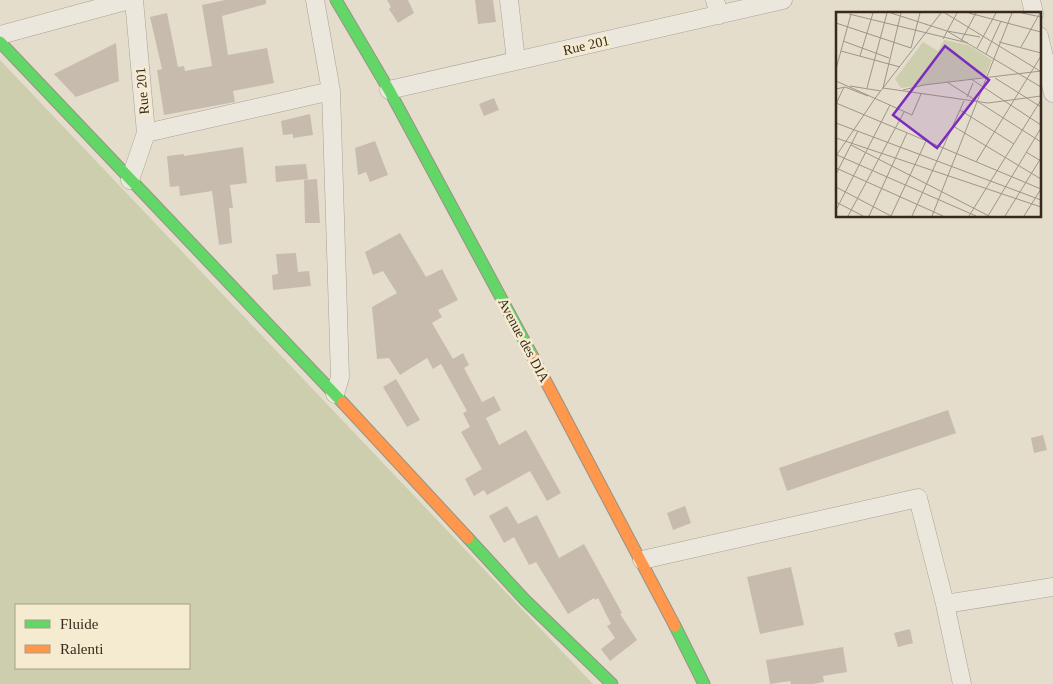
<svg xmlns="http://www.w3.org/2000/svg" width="1053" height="684" viewBox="0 0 1053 684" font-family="Georgia,serif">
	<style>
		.cemetery { fill: #cdcead; fill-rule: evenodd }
		.building { fill: #c7bbad }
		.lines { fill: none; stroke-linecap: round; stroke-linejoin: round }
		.street-casing { stroke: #a9a295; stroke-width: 19 }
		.fast-casing { stroke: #989185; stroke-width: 13 }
		.slow-casing { stroke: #989185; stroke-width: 13 }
		.street { stroke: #ece7dd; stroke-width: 18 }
		.fast { stroke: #63d668; stroke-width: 11 }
		.slow { stroke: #ff974d; stroke-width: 11 }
		.labels { text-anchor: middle; stroke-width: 5; stroke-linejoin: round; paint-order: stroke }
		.street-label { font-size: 14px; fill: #372a1d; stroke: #f5ebd0 }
		.inset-road { fill: none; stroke: #9f9586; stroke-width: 1 }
		.view { fill: #7b2cbf; fill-opacity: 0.15; stroke: #7b2cbf; stroke-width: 2.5 }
		.inset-edge { fill: none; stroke: #372a1d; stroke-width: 2.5 }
	</style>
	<rect width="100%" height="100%" fill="#e4ddcc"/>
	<path class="cemetery" d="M0,60L593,684H0ZM16,605H189V668H16Z"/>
	<path class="building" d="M225,0H266V4L222,16L228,55L267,48L274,83L233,91L235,102L164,115L157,70L162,69L150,17L167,13L178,67L184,66L185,71L212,66L202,5Z
		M387,0H408L414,13L398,23L389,9L391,7Z
		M475,0H493L496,22L478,24Z
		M116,43L119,81L76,97L54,74Z
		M494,98L499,110L484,116L479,104Z
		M310,114L313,135L293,138V134L283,135L281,121Z
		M375,141L388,175L370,182L366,172L358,175L355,148Z
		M243,147L247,183L230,185L233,208H229L232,243L219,245L212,191L180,196L179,186L170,187L167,156L184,154V156Z
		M306,164L308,179L276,182L275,166Z
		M317,179L320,223H305L304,180Z
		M400,233L426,277L442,269L458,300L438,310L442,317L432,323L453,359L463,353L469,365L464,368L482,402L494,396L501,410L486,418L499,445L526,430L561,493L547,501L530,471L487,495L484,490L474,496L465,479L482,469L461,432L470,427L463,413L467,411L441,364L433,369L427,358L400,375L389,358L377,359L372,307L397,293L383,271L373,275L365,252Z
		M296,253L298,272L309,271L311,286L273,290L272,275L278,274L276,254Z
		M396,379L420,420L407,427L383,387Z
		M948,410L956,433L787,491L779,468Z
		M1043,435L1047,450L1034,453L1031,438Z
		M507,506L518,524L537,515L559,558L584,544L622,613L620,614L637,640L610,661L601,649L615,638L607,626L611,624L598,598L595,600L594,598L568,614L536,562L529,565L514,537L504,543L489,516Z
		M685,506L691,523L673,530L667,513Z
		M791,567L804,625L760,634L747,577Z
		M910,629L913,643L898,647L894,633Z
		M843,647L847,672L823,676L824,682L813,684H791L790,681L770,684L766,660Z"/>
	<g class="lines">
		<g class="street-casing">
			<path id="street" d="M315,0L331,91L340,377L335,394
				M509,0L516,61
				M715,0L719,15
				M1031,0L1034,14
				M0,35L129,0
				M1039,36L1053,93
				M389,90L783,0
				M146,133L331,91
				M130,180L146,133L134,0
				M642,560L918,498L945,604L962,684
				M945,604L1053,587"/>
		</g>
		<g class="fast-casing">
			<path id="fast" d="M336,0L389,90L533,357
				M0,42L343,403
				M468,538L525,600L612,684
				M675,626L704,684"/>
		</g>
		<g class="slow-casing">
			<path id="slow" d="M533,357L675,626
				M343,403L468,538"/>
		</g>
		<use href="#street" class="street"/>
		<use href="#fast" class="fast"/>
		<use href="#slow" class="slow"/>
	</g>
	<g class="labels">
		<g class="street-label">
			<text transform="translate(586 45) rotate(-13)" y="5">Rue 201</text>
			<text transform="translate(142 91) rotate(-95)" y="5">Rue 201</text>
			<text transform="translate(524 340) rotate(62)" y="5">Avenue des DIA</text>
		</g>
	</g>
	<g transform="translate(836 12)">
		<rect width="205" height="205" fill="#e4ddcc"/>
		<path d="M108,28L132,33L156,48L149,65L65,76L59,67L87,30L102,39Z" fill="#cdcead"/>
		<path class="inset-road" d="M55,1L111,19L205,75M65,1L47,76L152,91L205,84M109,1L204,59M133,1L205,20M186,1L205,5M13,2L132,31M0,11L75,36M111,19L144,25M107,27L121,1M7,29L53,46M125,29L140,1M163,30L205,41M185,35L204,1M75,36L84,1M141,36L160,1M5,39L64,55M150,42L165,9M24,44L37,1M0,57L15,2M159,66L205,95M135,67L205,113M0,69L76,103L85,82M111,70L205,130M14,74L45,79M31,76L51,1M0,77L9,75L32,84M67,78L88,73L205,59M131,85L137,71M0,91L205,177M0,92L8,75M124,98L178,132M0,111L205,188M117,114L205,167M0,126L205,195M15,133L153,204M190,140L205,149M1,143L140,204M0,144L40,85L105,1M140,150L205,44M0,156L107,204M0,162L22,119M0,175L55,204M0,190L27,204M0,198L54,93M12,204L68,100M33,204L71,121M55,204L90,129M76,204L128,89M96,204L176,1M133,204L205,88M152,204L205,116M169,204L205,146M188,204L205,177"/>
		<path class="view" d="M109,34L153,68L101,136L57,103Z"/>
		<rect width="205" height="205" class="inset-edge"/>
	</g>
	<rect x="15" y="604" width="175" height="65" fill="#f5ebd0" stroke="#a99e88"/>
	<rect x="25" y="620" width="25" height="8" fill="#63d668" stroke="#a99e88"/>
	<text x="60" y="629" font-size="15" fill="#372a1d">Fluide</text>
	<rect x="25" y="645" width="25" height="8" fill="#ff974d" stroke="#a99e88"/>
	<text x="60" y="654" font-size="15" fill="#372a1d">Ralenti</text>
</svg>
